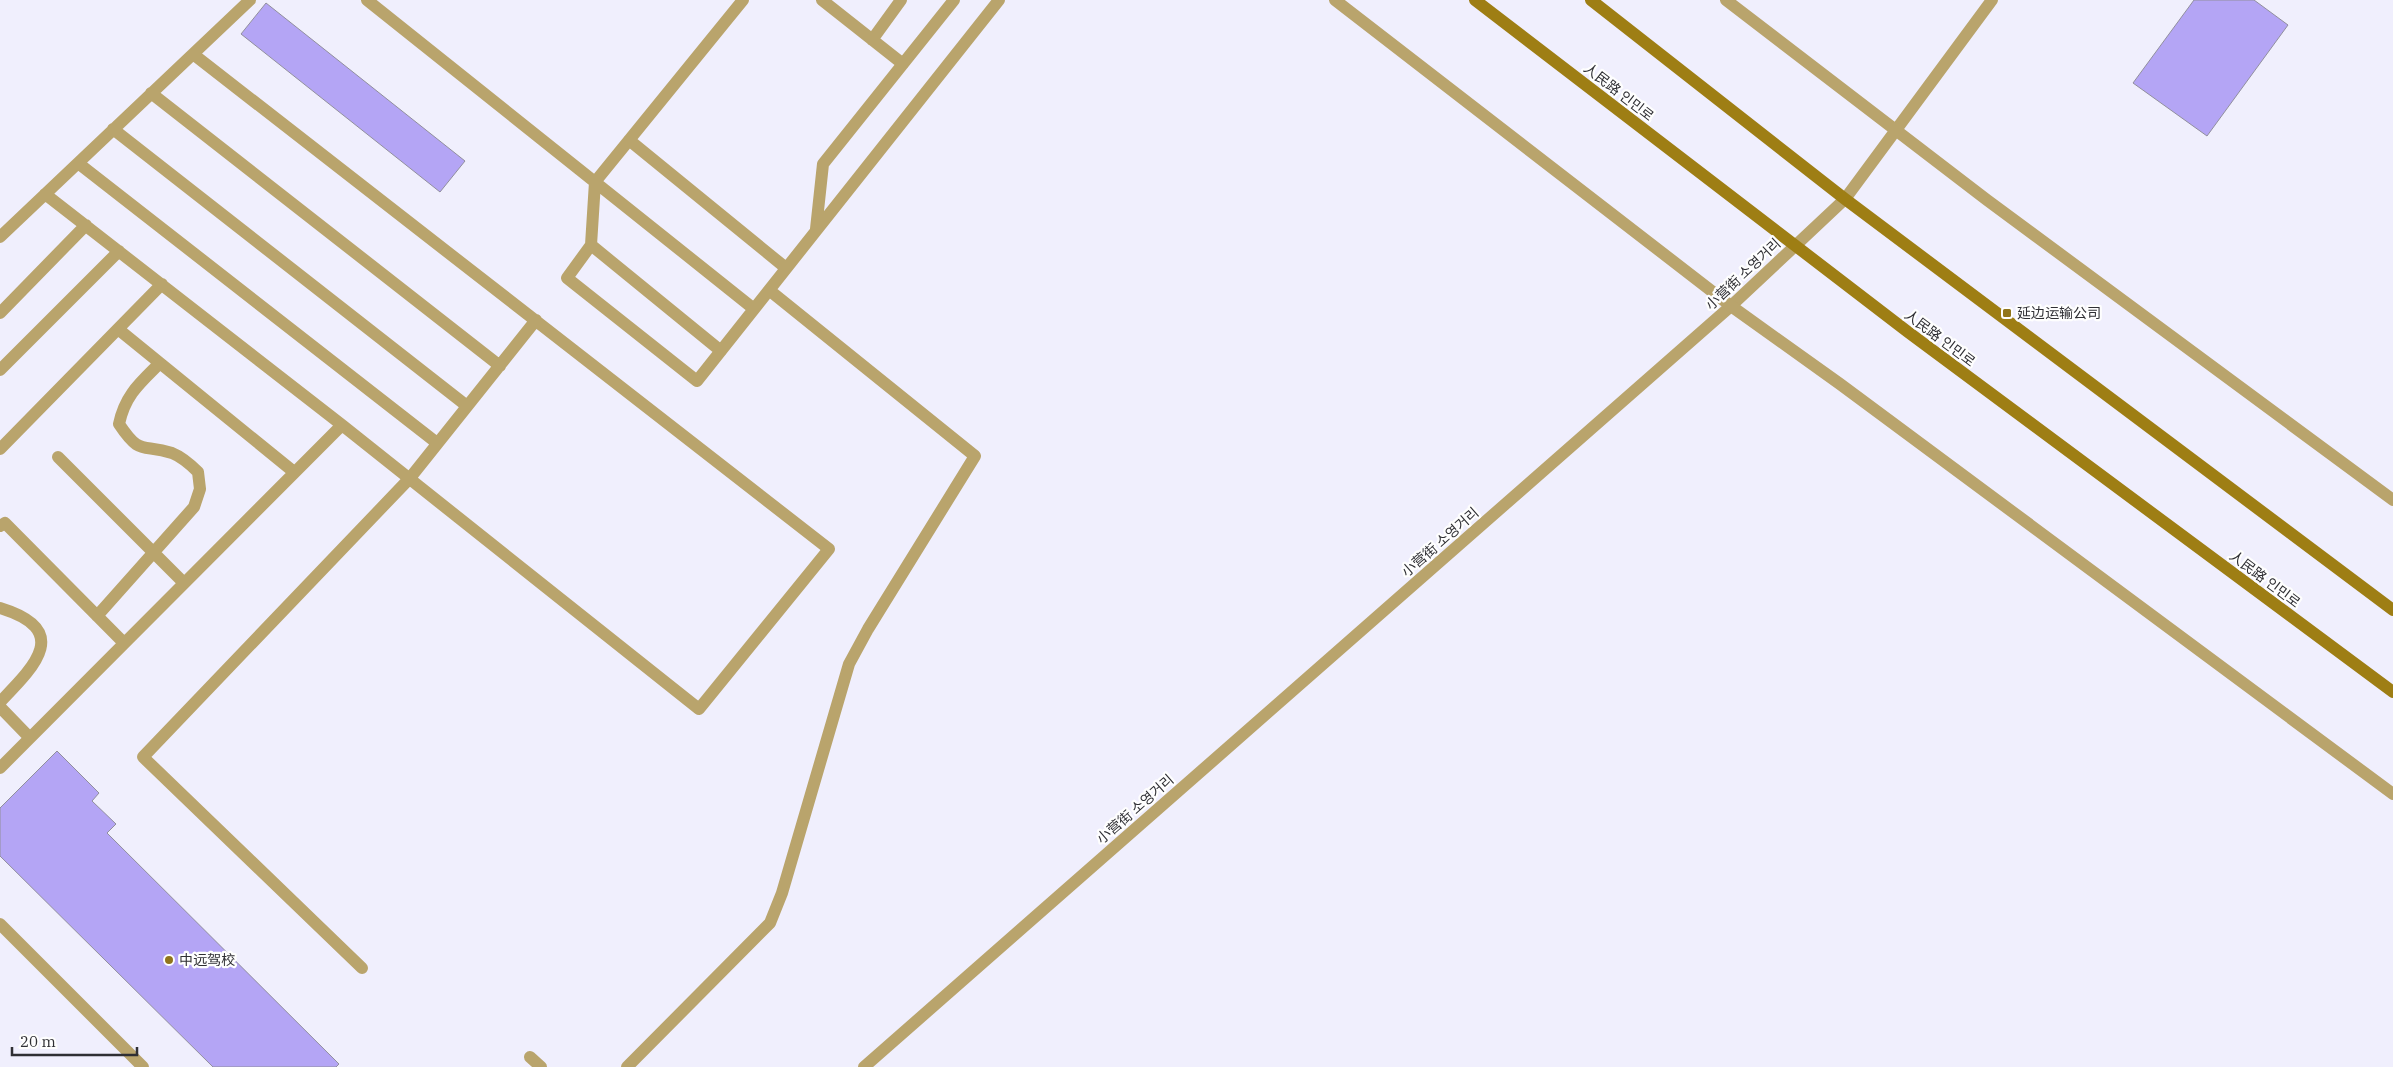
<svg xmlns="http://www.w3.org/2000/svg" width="2393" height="1067" viewBox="0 0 2393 1067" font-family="'IBM Plex Serif','Noto Sans SC','Noto Sans KR',serif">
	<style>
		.building { fill: #b4a5f5; stroke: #918f9d }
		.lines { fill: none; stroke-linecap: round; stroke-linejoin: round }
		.service { stroke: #b9a46c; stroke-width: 12 }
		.minor { stroke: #b9a46c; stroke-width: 12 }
		.tertiary { stroke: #b9a46c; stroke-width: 12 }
		.secondary { stroke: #9e7e14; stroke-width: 12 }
		.poi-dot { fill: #91751b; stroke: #fefefe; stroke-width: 2 }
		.labels { text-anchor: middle; stroke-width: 4.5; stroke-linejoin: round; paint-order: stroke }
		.street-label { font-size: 14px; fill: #2f2f34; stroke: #fefefe }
		.poi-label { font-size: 14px; fill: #2f2f34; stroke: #fefefe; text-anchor: start }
	</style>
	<rect width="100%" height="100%" fill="#f0effd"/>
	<path class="building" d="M2194,0H2254L2288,25L2207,136L2133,83Z
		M266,3L465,161L440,192L241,34Z
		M57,751L99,793L92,801L116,824L107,833L339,1064L336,1067H213L0,856V808Z"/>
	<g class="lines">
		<path class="service" d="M367,0L754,309
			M743,0L595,182L591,245L567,278L697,381L999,0
			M822,0L903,64
			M872,40L901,0
			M151,93L500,366
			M113,129L467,406
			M629,140L786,268
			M78,163L437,443
			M45,194L342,425L699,709L829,549L193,54
			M816,229L823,164L954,0
			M0,237L250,0
			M591,245L721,351
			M0,313L86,225
			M118,329L294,472
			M0,370L119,251
			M0,449L162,284
			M58,457L184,583
			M0,526L5,523L124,643
			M0,608C72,630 35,666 0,702
			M97,616L194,507L200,489L198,472C191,465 182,457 172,453C142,443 141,457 119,424C125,395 140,383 160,363
			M0,707L30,738
			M0,768L342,425
			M0,924L143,1067
			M362,968L143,757L410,478L536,320
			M530,1057L541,1067
			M627,1067L770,923L782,893L849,664L868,629L975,456L769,290"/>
		<path class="minor" d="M864,1067L1731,306L1845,199"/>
		<path class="tertiary" d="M1335,0L1731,306L1840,384L2393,794
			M1726,0L1987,200L2393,500
			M1845,199L1992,0"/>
		<path class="secondary" d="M1475,0L1908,332L2393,692
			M1591,0L1845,199L2393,610"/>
	</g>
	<g class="poi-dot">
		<rect x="2002" y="308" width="10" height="10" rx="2.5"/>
		<circle cx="169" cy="960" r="5"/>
	</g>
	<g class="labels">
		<g class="street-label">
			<text transform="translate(1619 92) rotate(38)" y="5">人民路 인민로</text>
			<text transform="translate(1743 274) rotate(-43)" y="5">小营街 소영거리</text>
			<text transform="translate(1940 338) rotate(37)" y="5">人民路 인민로</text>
			<text transform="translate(1440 542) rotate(-41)" y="5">小营街 소영거리</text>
			<text transform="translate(2265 579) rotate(37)" y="5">人民路 인민로</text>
			<text transform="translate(1135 809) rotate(-41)" y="5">小营街 소영거리</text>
		</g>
		<g class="poi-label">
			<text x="2017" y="318">延边运输公司</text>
			<text x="179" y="965">中远驾校</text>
		</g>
	</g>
	<path d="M12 1047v8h125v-8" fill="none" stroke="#2f2f34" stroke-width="2.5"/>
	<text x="20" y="1047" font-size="15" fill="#2f2f34" stroke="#fefefe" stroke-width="4" paint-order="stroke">20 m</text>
</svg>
